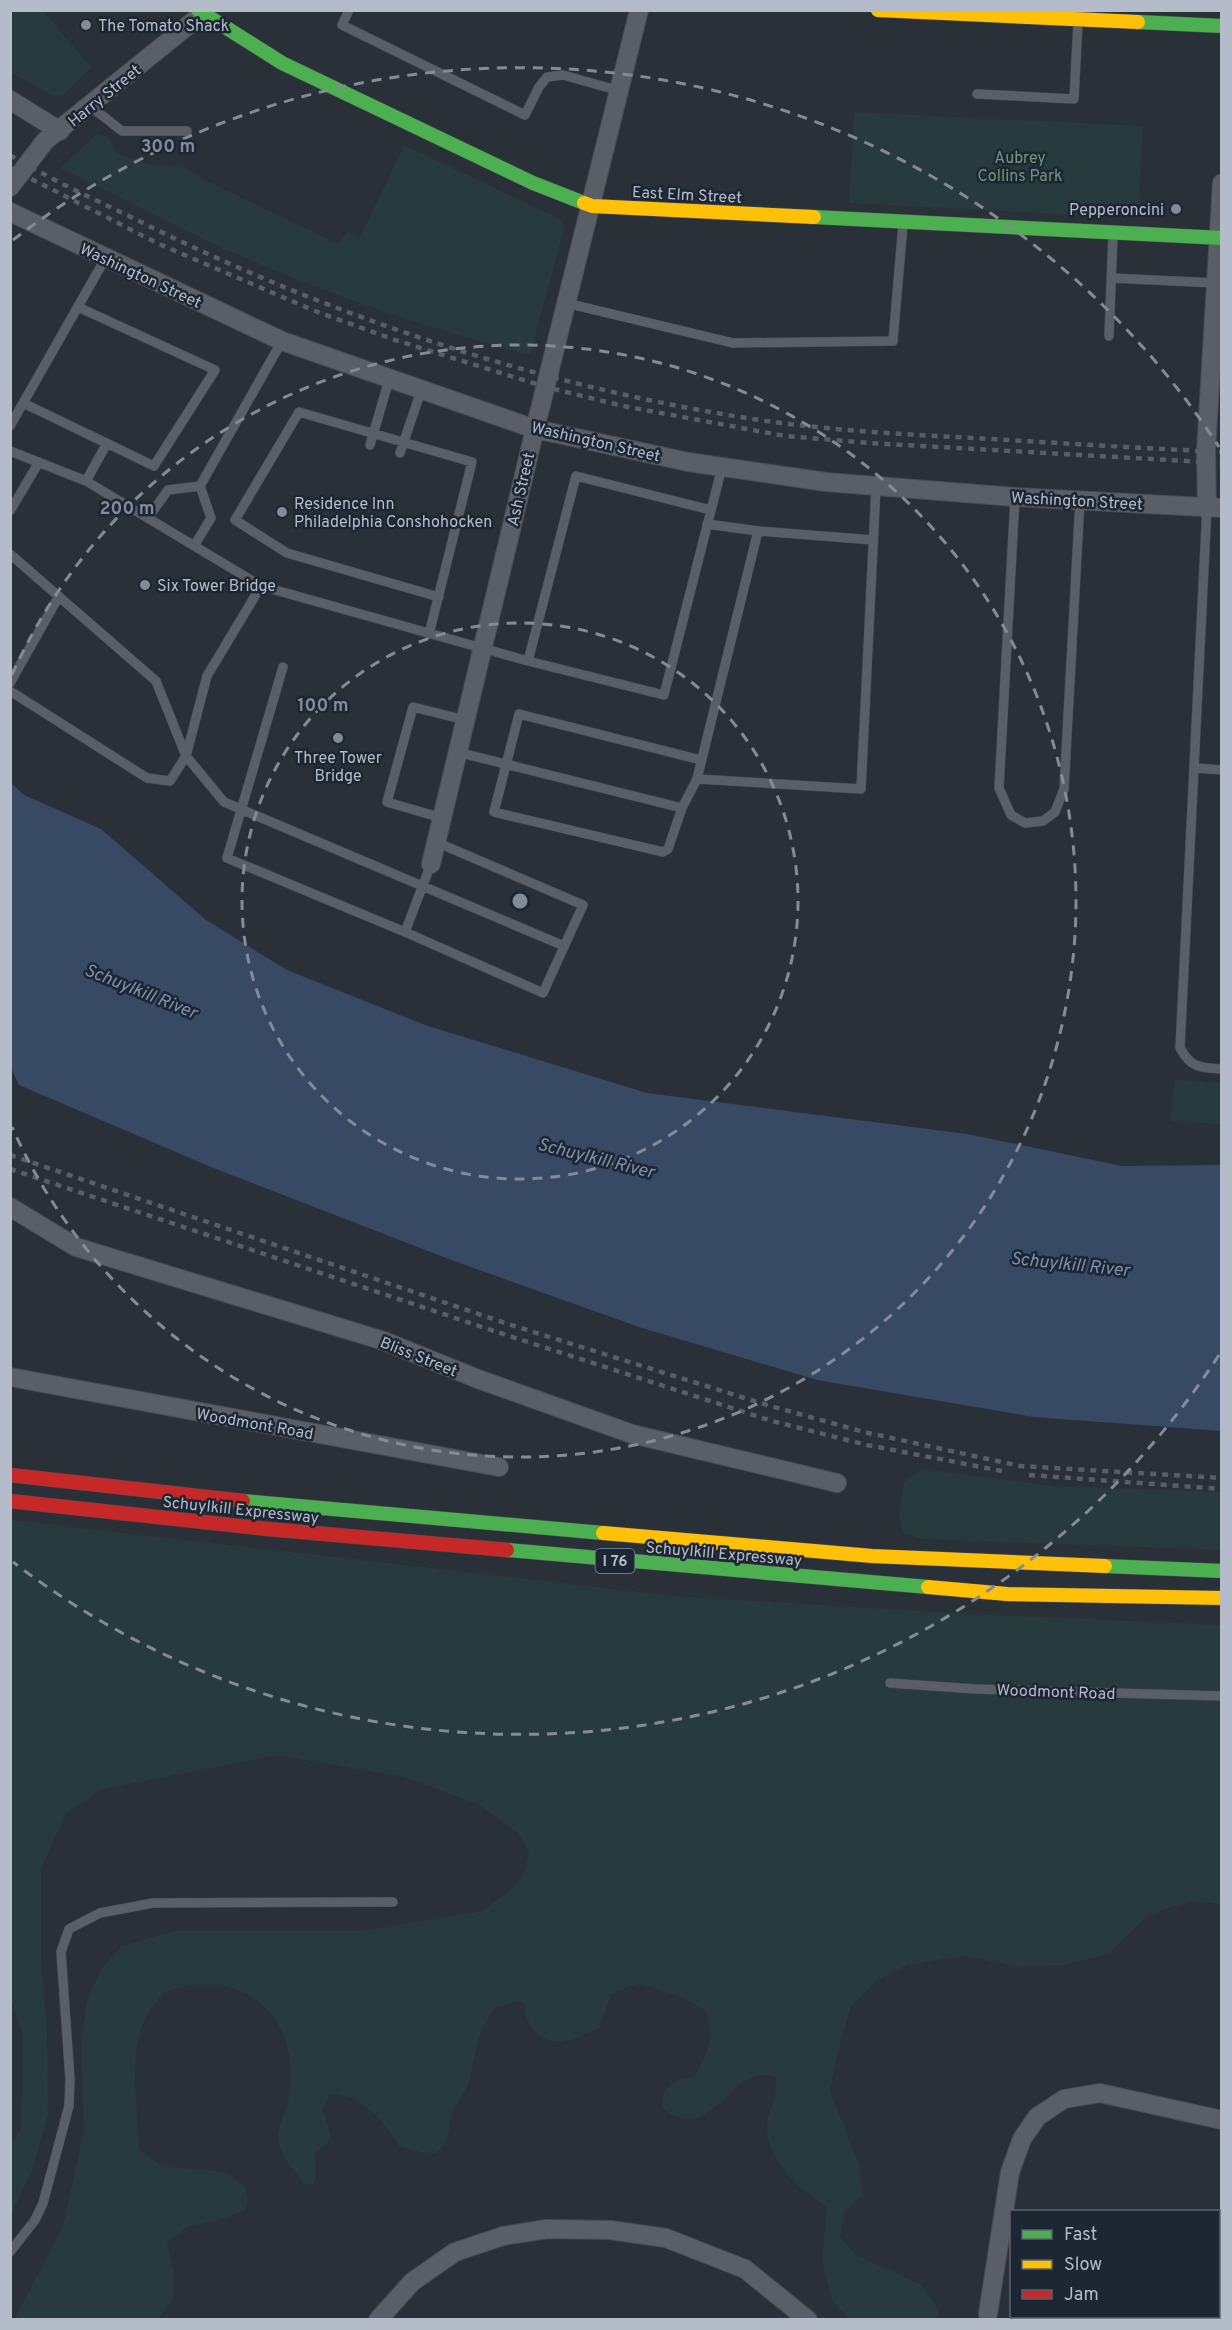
<svg xmlns="http://www.w3.org/2000/svg" width="1232" height="2330" viewBox="0 0 1232 2330" font-family="Overpass,sans-serif">
	<style>
		.green { fill: #273a3e }
		.water { fill: #384963 }
		.lines { fill: none; stroke-linecap: round; stroke-linejoin: round }
		.lane-casing { stroke: #484c53; stroke-width: 10 }
		.street-casing { stroke: #484c53; stroke-width: 20 }
		.fast-casing { stroke: #484c53; stroke-width: 15 }
		.slow-casing { stroke: #484c53; stroke-width: 15 }
		.jam-casing { stroke: #484c53; stroke-width: 15 }
		.lane { stroke: #5a5e66; stroke-width: 9 }
		.street { stroke: #5a5e66; stroke-width: 18 }
		.fast { stroke: #4caf50; stroke-width: 14 }
		.slow { stroke: #ffc107; stroke-width: 14 }
		.jam { stroke: #c62828; stroke-width: 14 }
		.rail { stroke: #595d64; stroke-width: 4.5; stroke-dasharray: 6 6; stroke-linecap: butt }
		.ring { fill: none; stroke: #848b96; stroke-width: 3; stroke-dasharray: 10 8 }
		.poi-dot { fill: #848b96; stroke: #1d2633; stroke-width: 2 }
		.labels { text-anchor: middle; stroke-width: 5; stroke-linejoin: round; paint-order: stroke }
		.shield { fill: #1d2633; stroke: #878f9c; stroke-width: 1.5 }
		.shield-label { font-size: 15px; font-weight: bold; fill: #b4bcc9 }
		.poi-label { font-size: 16px; fill: #b4bcc9; stroke: #1d2633; text-anchor: start }
		.street-label { font-size: 16px; fill: #b4bcc9; stroke: #1d2633 }
		.park-label { font-size: 16px; fill: #6b9a76; stroke: #1d2633 }
		.water-label { font-size: 18px; font-style: italic; fill: #7c92b1; stroke: #1d2633 }
		.centre { fill: #848b96; stroke: #1d2633; stroke-width: 3 }
		.ring-label { font-size: 18px; text-anchor: middle; font-weight: bold; fill: #848b96; stroke: #1d2633; stroke-width: 5; stroke-linejoin: round; paint-order: stroke }
	</style>
	<rect width="100%" height="100%" fill="#2a3038"/>
	<path class="green" d="M11,10L43,11L91,67L62,96L50,95L11,72Z
		M854,112L1143,126L1138,218L849,203Z
		M97,134L108,137L116,153L152,165L182,166L199,177L338,244L348,232L360,238L404,145L562,220L564,229L530,355C423,327 317,291 216,245C163,220 112,193 60,168Z
		M1175,1080L1221,1083V1124L1170,1121Z
		M922,1469L1053,1486L1221,1492V1550L921,1539L903,1533L899,1516L904,1482Z
		M11,1520L675,1596L953,1613L1221,1625V1904L1190,1901L1148,1915L1108,1954L1064,1965L1017,1966L964,1956L907,1965L876,1981L851,2006L837,2055L830,2091L859,2164L863,2196L845,2211L840,2237L856,2255L922,2285L939,2310L937,2319H849L832,2300L822,2260L827,2207C800,2191 767,2161 767,2127C767,2107 780,2099 775,2077C742,2068 735,2096 709,2111C703,2115 699,2119 692,2119C641,2117 664,2075 694,2077C708,2052 714,2041 707,2011L679,1996L639,1983L611,1994L600,2027C589,2032 577,2040 564,2041C541,2045 524,2026 525,2005L519,2001L495,2008L481,2029L468,2086L452,2112L447,2142L436,2153L427,2154L399,2146C385,2123 360,2092 330,2095L323,2109L331,2136L327,2144L315,2152L316,2179L312,2185L304,2184C295,2171 278,2154 278,2137C279,2122 288,2107 290,2093C297,2035 266,1982 203,1985C192,1986 178,1986 167,1991C162,1993 158,2000 155,2004C123,2041 139,2105 139,2150L162,2166L224,2172L245,2186L248,2200L246,2210L216,2221L188,2226L167,2243L174,2273L173,2300L158,2319H15L63,2226L84,2130L81,2042L87,2002L101,1969L122,1946L175,1931H360L483,1911L517,1884L526,1868L529,1851L518,1833L478,1804L404,1777L277,1755L100,1790L65,1814L41,1870V1964L47,2027L48,2115L33,2168L11,2215L10,2149L21,2127L23,2036L10,1995Z"/>
	<path class="water" d="M11,783L24,795L101,829L206,920L287,970L425,1025L647,1093L967,1134L1122,1166L1221,1165V1431L1034,1417L817,1380L639,1327L454,1261L211,1167L19,1085L10,1066Z"/>
	<g class="lines">
		<g class="lane-casing">
			<path id="lane" d="M349,10L342,25L525,115L539,87L547,77L563,75L620,91
				M977,94L1074,99L1078,22
				M90,106L122,131H187
				M1111,278L1216,283
				M566,303L733,343L893,341L903,224
				M1109,336L1113,235
				M23,403L154,466L215,370L78,307
				M10,426L105,259
				M370,445L389,380
				M10,451L86,481L261,586L528,661
				M400,453L421,391
				M86,481L106,445
				M1015,497L999,788L1011,815L1025,823L1043,821L1055,812L1064,789L1080,500
				M1207,507L1180,1048C1191,1068 1200,1068 1222,1069
				M711,510L576,476L528,661L664,695L722,467
				M10,511L39,462
				M148,518L168,490L200,486L282,341
				M707,524L758,531
				M873,540L758,531L697,779L861,789L876,487
				M194,546L211,518L200,486
				M10,554L156,681L186,756L224,802L564,946
				M429,634L472,462L299,412L235,520L287,553L439,597
				M283,667L227,858L405,932
				M10,683L59,596
				M10,691L147,778L170,781L186,756L207,676L261,586
				M457,752L682,808
				M1196,768L1222,770
				M697,779L682,808L668,849L663,852L494,812L519,714L701,760
				M442,818L387,802L413,707L465,720
				M431,864L405,932L543,993L583,905L436,842
				M890,1683L975,1689L1222,1696
				M10,2252L35,2220L43,2203L69,2106L70,2079L61,1952L69,1929L100,1913L153,1903L393,1902"/>
		</g>
		<g class="street-casing">
			<path id="street" d="M10,100L60,131
				M10,187L45,141L201,15
				M10,212L282,341L535,429L688,462L826,482L1015,497L1222,508
				M1207,507L1206,451L1222,183
				M431,864L535,429L639,10
				M10,1207L76,1247L384,1341L478,1379L632,1434L837,1483
				M10,1377L499,1467
				M988,2314L1010,2172L1022,2139L1037,2117L1064,2099L1100,2093L1222,2120
				M378,2320L412,2282L455,2252L503,2236L547,2229L610,2230L666,2238L745,2269L808,2320"/>
		</g>
		<g class="fast-casing">
			<path id="fast" d="M198,10L282,63L533,183L584,203
				M1138,22L1222,26
				M814,217L1222,238
				M243,1501L603,1533
				M507,1550L928,1587
				M1105,1566L1222,1571"/>
		</g>
		<g class="slow-casing">
			<path id="slow" d="M878,10L1138,22
				M584,203L592,206L814,217
				M603,1533L872,1556L1105,1566
				M928,1587L1007,1594L1222,1598"/>
		</g>
		<g class="jam-casing">
			<path id="jam" d="M10,1475L243,1501
				M10,1501L268,1529L507,1550"/>
		</g>
		<use href="#lane" class="lane"/>
		<use href="#street" class="street"/>
		<use href="#fast" class="fast"/>
		<use href="#slow" class="slow"/>
		<use href="#jam" class="jam"/>
		<path class="rail" d="M10,155C48,178 89,197 129,216C317,311 520,380 728,415C809,429 893,434 975,438C1057,443 1139,448 1222,452
			M10,168L159,244L315,311L395,340L546,387L623,406L785,436L869,443L1222,463
			M10,1155L508,1324L767,1405L864,1432L1020,1466L1222,1478
			M10,1169L494,1331L772,1421L867,1445L1002,1471
			M1029,1475L1222,1489"/>
	</g>
	<g class="ring">
		<circle cx="520" cy="901" r="278"/>
		<path d="M12 675A556 556 0 1 1 12 1127"/>
		<path d="M1219 1355A833 833 0 0 1 13 1562M13 240A833 833 0 0 1 1219 447"/>
	</g>
	<g class="poi-dot">
		<circle cx="86" cy="25" r="6"/>
		<circle cx="1176" cy="209" r="6"/>
		<circle cx="282" cy="512" r="6"/>
		<circle cx="145" cy="585" r="6"/>
		<circle cx="338" cy="738" r="6"/>
	</g>
	<g class="labels">
		<rect class="shield" x="595.5" y="1549" width="39" height="24" rx="4.5"/>
		<g class="shield-label">
			<text x="615" y="1566">I 76</text>
		</g>
		<g class="poi-label">
			<text x="98" y="31">The Tomato Shack</text>
			<text x="1164" y="215" text-anchor="end">Pepperoncini</text>
			<text x="294" y="509">Residence Inn<tspan x="294" dy="18">Philadelphia Conshohocken</tspan></text>
			<text x="157" y="591">Six Tower Bridge</text>
			<text x="338" y="763" text-anchor="middle">Three Tower<tspan x="338" dy="18">Bridge</tspan></text>
		</g>
		<g class="street-label">
			<text transform="translate(104 95) rotate(-39)" y="6">Harry Street</text>
			<text transform="translate(687 194) rotate(3)" y="6">East Elm Street</text>
			<text transform="translate(141 275) rotate(25)" y="6">Washington Street</text>
			<text transform="translate(596 441) rotate(13)" y="6">Washington Street</text>
			<text transform="translate(520 489) rotate(-77)" y="6">Ash Street</text>
			<text transform="translate(1077 500) rotate(3)" y="6">Washington Street</text>
			<text transform="translate(419 1356) rotate(22)" y="6">Bliss Street</text>
			<text transform="translate(255 1423) rotate(10)" y="6">Woodmont Road</text>
			<text transform="translate(241 1509) rotate(6)" y="6">Schuylkill Expressway</text>
			<text transform="translate(724 1553) rotate(5)" y="6">Schuylkill Expressway</text>
			<text transform="translate(1056 1691) rotate(2)" y="6">Woodmont Road</text>
		</g>
		<g class="park-label">
			<text x="1020" y="163">Aubrey<tspan x="1020" dy="18">Collins Park</tspan></text>
		</g>
		<g class="water-label">
			<text transform="translate(141 991) rotate(22)" y="6">Schuylkill River</text>
			<text transform="translate(596 1158) rotate(14)" y="6">Schuylkill River</text>
			<text transform="translate(1070 1264) rotate(6)" y="6">Schuylkill River</text>
		</g>
	</g>
	<circle cx="520" cy="901" r="9" class="centre"/>
	<g class="ring-label">
		<text x="168" y="152">300 m</text>
		<text x="127" y="514">200 m</text>
		<text x="323" y="711">100 m</text>
	</g>
	<rect width="1232" height="2330" fill="none" stroke="#b4bcc9" stroke-width="24"/>
	<rect x="1010" y="2210" width="210" height="108" fill="#1d2633" stroke="#59626f" stroke-width="1.5"/>
	<rect x="1022" y="2230" width="30" height="9" fill="#4caf50" stroke="#59626f" stroke-width="1.5"/>
	<text x="1064" y="2240" font-size="18" fill="#b4bcc9">Fast</text>
	<rect x="1022" y="2260" width="30" height="9" fill="#ffc107" stroke="#59626f" stroke-width="1.5"/>
	<text x="1064" y="2270" font-size="18" fill="#b4bcc9">Slow</text>
	<rect x="1022" y="2290" width="30" height="9" fill="#c62828" stroke="#59626f" stroke-width="1.5"/>
	<text x="1064" y="2300" font-size="18" fill="#b4bcc9">Jam</text>
</svg>
